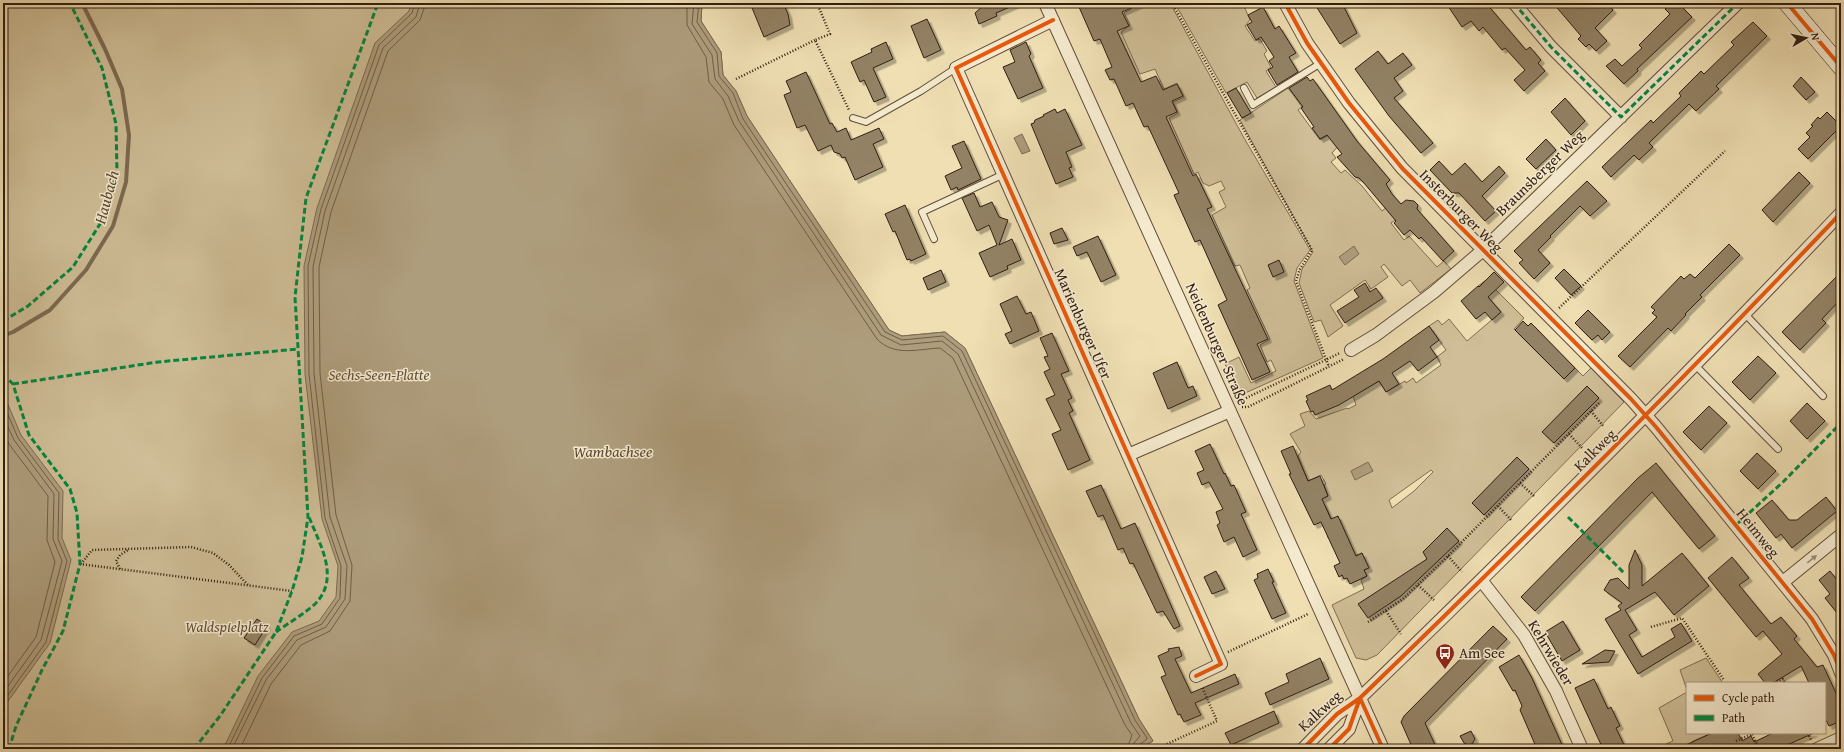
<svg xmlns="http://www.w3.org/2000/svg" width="1844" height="752" viewBox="0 0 1844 752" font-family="'Gentium Book Plus',serif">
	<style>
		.green { fill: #cfbe97; stroke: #806e54; fill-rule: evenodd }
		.water { fill: #ae9d7c; stroke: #7c6a51 }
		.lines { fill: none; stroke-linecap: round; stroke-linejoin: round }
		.shore { stroke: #6f5e46; stroke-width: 1 }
		.stream { stroke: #7c6a51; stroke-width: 4 }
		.building { fill: #938265; stroke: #301e11; filter: url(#shadow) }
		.lane-casing { stroke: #604e3a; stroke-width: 8 }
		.street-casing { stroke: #604e3a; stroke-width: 14 }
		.secondary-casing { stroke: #301e11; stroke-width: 18 }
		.path { stroke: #301e11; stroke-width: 2.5; stroke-dasharray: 1 2; stroke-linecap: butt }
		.lane { stroke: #f5eace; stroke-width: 6 }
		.street { stroke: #f5eace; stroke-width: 12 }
		.secondary { stroke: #f5eace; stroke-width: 17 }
		.quiet { stroke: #00873e; stroke-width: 3; stroke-dasharray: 6 3; stroke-linecap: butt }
		.cycleway-casing { stroke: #f5eace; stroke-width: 6 }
		.cycleway { stroke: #e8590c; stroke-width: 4 }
		.oneway { fill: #9c8e79 }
		.labels { text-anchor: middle; stroke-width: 3; stroke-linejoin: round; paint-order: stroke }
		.street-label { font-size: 15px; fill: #301e11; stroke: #f5eace }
		.park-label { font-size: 15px; font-style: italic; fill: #604e39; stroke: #f5eace }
		.poi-label { font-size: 15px; fill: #301e11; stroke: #f5eace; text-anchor: start }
		.water-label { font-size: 16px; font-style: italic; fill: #5c4a36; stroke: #f5eace }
	</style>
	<defs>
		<filter id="shadow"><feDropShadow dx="3.5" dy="3.5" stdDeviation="0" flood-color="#0004"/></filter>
	</defs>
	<rect width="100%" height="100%" fill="#efdfb3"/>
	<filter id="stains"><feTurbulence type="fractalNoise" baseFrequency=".005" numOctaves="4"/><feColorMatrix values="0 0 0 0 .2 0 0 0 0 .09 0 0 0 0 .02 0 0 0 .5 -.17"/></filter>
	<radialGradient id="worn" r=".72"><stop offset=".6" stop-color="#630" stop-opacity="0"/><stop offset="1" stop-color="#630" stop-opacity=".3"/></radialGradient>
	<path class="green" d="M3,3H702L701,21L721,52L723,75L736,91L747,116L889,330L902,336L945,332L965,348L1139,719L1153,741L1139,749H3Z
		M1128,3H1170L1244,138L1310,250L1297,268L1294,281L1323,358L1243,394L1238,393L1225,364L1239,357L1251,383L1276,371L1271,360L1267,362L1260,345L1270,339L1247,290L1250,288L1240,265L1235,266L1212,215L1226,207L1219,192L1225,189L1221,181L1209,186L1203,183L1198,172L1194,174L1169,118L1178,113L1173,102L1184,97L1177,83L1164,89L1155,69L1140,74L1121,32L1130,25L1124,13L1131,9Z
		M1184,3H1248L1244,6L1250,20L1245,26L1255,41L1260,39L1267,51L1264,54L1271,67L1266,71L1276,87L1257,98L1247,82L1226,93L1177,7Z
		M1288,88L1302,107L1298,110L1320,140L1332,133L1341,143L1332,153L1336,158L1331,162L1341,173L1345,170L1362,186L1382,211L1388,206L1398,218L1391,223L1404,240L1409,236L1437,267L1444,261L1451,269L1420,293L1410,280L1402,286L1384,264L1381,267L1388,277L1371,289L1365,280L1330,305L1343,326L1328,337L1321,320L1314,322L1299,283L1302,269L1313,252L1240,120Z
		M1486,280L1524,318L1514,329L1564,379L1575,368L1583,376L1591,368L1624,402L1377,655L1366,660L1356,658L1332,605L1364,589L1361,580L1367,576L1364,570L1368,568L1362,553L1354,556L1344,530L1328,538L1326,529L1334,526L1327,509L1320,499L1328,496L1324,485L1326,484L1321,475L1308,481L1298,456L1301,452L1290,434L1305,426L1300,414L1309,411L1316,419L1347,408L1348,409L1356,405L1353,396L1379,381L1386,392L1405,381L1406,383L1413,378L1416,383L1441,365L1437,357L1446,350L1429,326L1438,320L1442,325L1449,319L1467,341L1501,312L1478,286ZM1431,470L1433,472L1414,491L1392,508L1389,500Z
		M1706,658L1723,683H1687V690L1680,670Z
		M1687,692V733H1712L1693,741L1686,749H1668L1666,744L1673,741L1659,708Z"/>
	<path class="water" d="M411,3H702L701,21L721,52L723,75L736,91L747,116L889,330L902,336L945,332L965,348L1139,719L1153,741L1139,749H219L226,743L258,676L292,632L319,621L336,597L338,566L322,519L305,374L304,266L317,208L375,43L409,11Z
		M1022,134L1030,151L1022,154L1014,138Z
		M1354,246L1359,254L1345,265L1339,257Z
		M3,393L21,435L63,491L62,538L71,560L50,643L6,704L3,717Z
		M1368,462L1373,471L1355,480L1351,471Z"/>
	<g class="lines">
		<path class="shore" d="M687,3V25L706,57L709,82L723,99L734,125L877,339C894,357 918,349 940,348L953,358L1125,725L1132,735L1127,749
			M694,3L692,24L712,55L715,79L728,96L739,121L881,335L901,345L942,341L958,354L1131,723L1140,736L1134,743L1133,749
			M699,3L697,22L717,53L719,76L733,93L743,119L885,332L902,340L943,336L962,351L1135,720L1147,738L1146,740L1139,745L1138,749
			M3,403L18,438L59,493L58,539L67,561L46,642L3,702
			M3,416L14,440L54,494L53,539L62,561L41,640L3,693
			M3,431L9,444L48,496L47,540L55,562L36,637L3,683
			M225,749L230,744L262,678L294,636L322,624L340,598L341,566L325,518L309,374L308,266L321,209L379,45L412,13L415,3
			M232,749L266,680L297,640L326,627L345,599L347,566L330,517L314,373L313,267L325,211L383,48L416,17L420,3
			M240,749L271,684L301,645L330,631L350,601L352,565L336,515L320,373L319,267L331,212L388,51L420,20L426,3"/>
		<path class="stream" d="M3,336L13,332L50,310L86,270L113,226L126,182L129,135L122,89L105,49L82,3"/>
	</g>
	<path class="building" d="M750,3H783L788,14L790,25L764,37Z
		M986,3H1019L996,13L997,16L979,24L975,13Z
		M1088,3H1143L1122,12L1129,26L1117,31L1141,82L1156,76L1163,90L1177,84L1183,96L1172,101L1177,112L1166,117L1193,176L1196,174L1212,207L1207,209L1268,339L1257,344L1270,372L1252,380L1218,305L1227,300L1200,240L1195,242L1174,195L1179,193L1148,126L1144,127L1133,103L1126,106L1114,79L1110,80L1105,70L1112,67L1100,39L1094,41L1079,7Z
		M1314,3H1342L1357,33L1340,44Z
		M1446,3H1486L1526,50L1530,47L1541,60L1538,63L1545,71L1524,91L1514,80L1525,70L1505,48L1502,50L1483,27L1479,31L1471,21L1462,27Z
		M1553,3H1607L1613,10L1595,28L1607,41L1596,51L1589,44L1586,47L1578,39L1581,36Z
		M1672,3H1678L1692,17L1637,69L1638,71L1624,84L1606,66L1615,59L1622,66L1642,48L1639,45L1670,14L1665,9Z
		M1263,7L1275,29L1279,26L1296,53L1289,57L1298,72L1277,85L1268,70L1273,67L1269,61L1274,57L1261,37L1256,40L1247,25L1252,22L1248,15Z
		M927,19L941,50L924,58L911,26Z
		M1753,22L1767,36L1716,86L1719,89L1696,111L1689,104L1649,143L1653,147L1639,160L1634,155L1611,177L1602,167L1651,120L1653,123L1681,96L1679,93L1701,71L1704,74L1734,45L1731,42Z
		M886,42L893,59L873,68L886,97L874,102L864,80L860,82L851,62L872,52L871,49Z
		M1026,42L1031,54L1029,56L1043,88L1018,99L1003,67L1015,62L1010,50Z
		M1378,51L1388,64L1403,53L1412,65L1394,78L1403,91L1394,98L1433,143L1421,153L1389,116L1355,69Z
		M806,72L830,124L832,123L837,132L846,128L851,140L879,128L884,139L873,144L883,167L855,180L845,157L842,158L840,154L834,152L831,145L818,151L805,125L797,128L784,95L791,92L786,81Z
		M1307,77L1310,81L1313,79L1357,141L1390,180L1386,184L1392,194L1401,204L1406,200L1414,201L1418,205L1417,209L1454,251L1443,261L1421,237L1419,239L1410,230L1404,235L1394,223L1396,221L1364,183L1359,178L1355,177L1337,157L1342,154L1327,135L1320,139L1312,128L1314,127L1301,108L1303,107L1289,88Z
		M1801,77L1815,92L1806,100L1793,86Z
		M1236,88L1251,113L1242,118L1227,93Z
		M1565,98L1585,121L1571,135L1551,112Z
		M1055,109L1057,113L1065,109L1082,145L1066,152L1072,167L1069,168L1073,177L1056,184L1031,124L1034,123L1035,120L1044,116L1043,115Z
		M1827,112L1841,126L1808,159L1798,149L1810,137L1806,133L1813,126L1811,125L1818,117L1820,119Z
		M1546,139L1556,150L1536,169L1526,159Z
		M964,141L981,179L958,190L957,187L951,190L945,176L962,168L952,146Z
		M1439,161L1452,175L1465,163L1482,182L1499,166L1505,173L1482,196L1496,211L1485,221L1459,193H1452L1430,170Z
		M1799,172L1810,183L1773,222L1762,210Z
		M1587,181L1607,201L1590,216L1580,206L1550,236L1551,237L1538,250L1550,263L1534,279L1519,263L1523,260L1514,251Z
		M974,193L980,207L992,202L999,217L1008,220L999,245L1012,239L1021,260L1007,266L1008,269L990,277L979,253L997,245L989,225L977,231L962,198Z
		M905,205L926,254L911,261L910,259L907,260L895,231L893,232L885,214Z
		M1062,228L1068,240L1054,244L1050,233Z
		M1098,236L1116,275L1101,282L1087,252L1077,256L1073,247Z
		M1729,244L1740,255L1700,295L1702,297L1685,314L1686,315L1671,331L1668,328L1630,367L1618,356L1657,317L1652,313L1655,310L1651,307L1681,276L1684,279L1690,274L1695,278Z
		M1279,260L1284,272L1273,277L1268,265Z
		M1564,269L1581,286L1571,295L1555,278Z
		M941,270L946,282L928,290L923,278Z
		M1494,272L1504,282L1488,297L1501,312L1492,320L1485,312L1476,319L1461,301L1478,286L1479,287Z
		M1841,272V299L1822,319L1826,323L1800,350L1782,332Z
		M1365,283L1370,292L1376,288L1383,298L1345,323L1337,311L1359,297L1354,290Z
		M1017,296L1026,314L1031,312L1039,331L1010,344L1005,334L1012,331L1000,304Z
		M1588,310L1610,332L1602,340L1598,335L1592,340L1575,323Z
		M1523,321L1528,326L1531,323L1575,368L1564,379L1515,330Z
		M1429,326L1439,340L1430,347L1437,357L1418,371L1410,361L1392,373L1399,384L1386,392L1379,381L1339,405L1315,415L1313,411L1311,412L1306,401L1308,400L1306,396L1330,385L1332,390L1383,359Z
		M1052,333L1069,371L1061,374L1072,398L1068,400L1073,411L1069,413L1090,460L1068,470L1052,434L1061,430L1046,399L1055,395L1044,372L1050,369L1044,357L1048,356L1040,338Z
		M1758,356L1776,373L1750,400L1732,382Z
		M1177,362L1188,388L1193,386L1197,396L1168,409L1153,373Z
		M1587,386L1599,398L1554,443L1542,432Z
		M1807,403L1825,421L1807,439L1790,421Z
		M1709,406L1727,423L1701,450L1683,432Z
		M1210,444L1224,474L1225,473L1231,486L1234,485L1246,512L1241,514L1257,550L1243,557L1234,537L1224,542L1217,525L1220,523L1216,512L1223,509L1209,482L1202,485L1197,473L1204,470L1195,451Z
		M1293,446L1308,481L1320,476L1328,496L1322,499L1331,519L1338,516L1356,556L1362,553L1369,568L1364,570L1367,576L1350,584L1347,578L1344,579L1342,575L1339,577L1334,566L1340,563L1321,522L1314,525L1289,474H1291L1281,451Z
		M1757,453L1776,471L1758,489L1740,471Z
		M1517,457L1529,469L1484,515L1472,503Z
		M1656,463L1715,536L1699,549L1652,492L1535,611L1521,597L1638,478Z
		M1101,485L1121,529L1135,523L1180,626L1174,629L1163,611L1157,613L1133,563L1130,564L1123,548L1118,550L1103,515L1098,517L1086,491Z
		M1826,497L1837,511L1792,548L1781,534L1776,538L1756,513L1772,500L1789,520H1797Z
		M1447,528L1459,541L1401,596L1368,618L1358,604L1427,559L1423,552Z
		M1635,550L1642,565V586L1682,553L1709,586L1674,615L1655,592L1625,610L1637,630L1629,635L1642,657L1675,637L1671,629L1681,623L1692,641L1638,674L1605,619L1621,610L1618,606L1622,603L1604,590L1610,580L1618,578L1629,589V565Z
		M1732,557L1749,578L1739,585L1771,624L1781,617L1797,636L1794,639L1817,667L1823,665L1841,704V721L1829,726L1825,718V683H1809L1801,666L1773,683H1765L1758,674L1782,654L1763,631L1756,637L1708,578Z
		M1268,569L1274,582H1272L1286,613L1272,619L1254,580L1258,578L1257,574Z
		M1216,571L1225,589L1212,594L1204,577Z
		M1830,571L1841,585V618L1825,598L1830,594L1819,580Z
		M257,619L267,626L255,645L244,638Z
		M1563,621L1580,650L1562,661L1545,632Z
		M1493,626L1507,639L1425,723L1437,749H1413L1401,722L1404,716Z
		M1179,647L1182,656L1175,659L1191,693L1235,674L1239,684L1195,703L1201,715L1184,722L1180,714L1178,715L1161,677L1166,675L1158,656L1169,651L1168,649Z
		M1605,650L1615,651L1609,662L1582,664Z
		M1519,655L1532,678L1564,749H1537L1520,710L1522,706L1515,690L1513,691L1499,667Z
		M1320,658L1329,679L1270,705L1265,693L1289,682L1286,674Z
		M1594,679L1608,709L1611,707L1620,726L1616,728L1626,749H1603L1575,688Z
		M1274,711L1279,723L1231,745L1225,733Z
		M1471,731L1475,739L1472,744L1468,745L1464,743L1460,736Z
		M1712,733H1738L1742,741L1751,736L1754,742L1773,733H1814L1778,749H1677Z"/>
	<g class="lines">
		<g class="lane-casing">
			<path id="lane" d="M1244,88L1253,105L1321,63
				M853,118L866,122L921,91L956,68
				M934,239L922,212L1002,175
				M1745,314L1823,396
				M1695,365L1778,449"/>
		</g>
		<g class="street-casing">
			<path id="street" d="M1045,3L1383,749
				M1285,3L1307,43L1349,103L1402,168L1631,399L1656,427L1812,619L1834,655L1841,673
				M1514,3L1551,47L1621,117
				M1053,20L956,68L1221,664L1196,676
				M1351,350L1376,335L1434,292L1483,250L1738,3
				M1128,455L1230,411
				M1481,580L1524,635L1556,691L1582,749
				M1783,582L1841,535
				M1303,749L1337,714L1360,698C1524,540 1684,378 1841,213
				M1329,749L1349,729L1360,698
				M1817,749L1841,738"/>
		</g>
		<g class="secondary-casing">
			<path id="secondary" d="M1787,3L1841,67"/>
		</g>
		<path class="path" d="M817,3L830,34L815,40L849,110
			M1172,3L1312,250L1300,269L1296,281L1329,367
			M736,79L815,40
			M1559,308L1725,151
			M1241,405L1244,399L1340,353
			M1242,407H1248L1344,359
			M1591,411L1604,427
			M1569,434L1583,449
			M1520,483L1535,497
			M1498,506L1512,521
			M1448,556L1462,572
			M80,564L292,591
			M81,564L92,550L191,547L213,553L229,565L248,585
			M120,569L116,561L120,555L128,550
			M1418,585L1434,600
			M1386,611L1401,634
			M1368,622L1403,599L1448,556L1599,403
			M1651,627L1682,618L1724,680
			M1228,652L1308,614
			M1774,683L1783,679L1785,683
			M1808,733L1811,740
			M1736,741L1752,734L1759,749
			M1156,749L1217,721L1202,687"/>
		<use href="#lane" class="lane"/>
		<use href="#street" class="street"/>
		<use href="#secondary" class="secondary"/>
		<path class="quiet" d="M1514,3L1551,47L1621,117L1738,3
			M3,321L28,306L73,267L100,224L117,172L116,124L102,68L70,3
			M3,374L13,384L29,435L70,489L77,513L80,564L63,631L42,670L16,726L9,749
			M13,384L158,362L298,349
			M1568,517L1624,573
			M1736,525L1783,482L1841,423
			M276,632C287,624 307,612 316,603C340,577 320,545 309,517
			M194,749L220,716L276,632L292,591L302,557L308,517L295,297L306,198L378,3"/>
		<g class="cycleway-casing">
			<path id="cycleway" d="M1285,3L1307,43L1349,103L1402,168L1631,399L1656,427L1812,619L1834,655L1841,673
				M1787,3L1841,67
				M1053,20L956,68L1221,664L1196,676
				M1360,698L1383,749
				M1303,749L1337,714L1360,698C1524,540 1684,378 1841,213
				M1329,749L1349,729L1360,698"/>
		</g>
		<use href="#cycleway" class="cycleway"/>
	</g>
	<defs><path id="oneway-solid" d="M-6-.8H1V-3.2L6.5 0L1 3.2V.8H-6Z"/></defs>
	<use class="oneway" href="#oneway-solid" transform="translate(1812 559) rotate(-39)"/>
	<defs>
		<g id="bus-pin" transform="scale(1)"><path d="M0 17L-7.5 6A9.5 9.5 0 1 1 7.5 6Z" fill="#8f2418" stroke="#f5eace"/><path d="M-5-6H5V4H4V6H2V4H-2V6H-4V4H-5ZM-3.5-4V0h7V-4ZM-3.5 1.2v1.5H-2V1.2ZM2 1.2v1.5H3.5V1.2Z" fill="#fff"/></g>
	</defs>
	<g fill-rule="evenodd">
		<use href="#bus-pin" x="1445" y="653"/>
	</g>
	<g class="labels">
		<g class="street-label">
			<text transform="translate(1540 173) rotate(-44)" y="5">Braunsberger Weg</text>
			<text transform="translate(1461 211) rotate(45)" y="5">Insterburger Weg</text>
			<text transform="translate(1083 324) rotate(66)" y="5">Marienburger Ufer</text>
			<text transform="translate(1217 344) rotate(66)" y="5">Neidenburger Straße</text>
			<text transform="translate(1595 450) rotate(-45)" y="5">Kalkweg</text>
			<text transform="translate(1758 533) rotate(51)" y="5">Heimweg</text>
			<text transform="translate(1551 653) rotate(59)" y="5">Kehrwieder</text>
			<text transform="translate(1320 711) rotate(-42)" y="5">Kalkweg</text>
		</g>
		<g class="park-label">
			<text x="379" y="380">Sechs-Seen-Platte</text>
			<text x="227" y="632">Waldspielplatz</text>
		</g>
		<g class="poi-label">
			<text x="1459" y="658">Am See</text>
		</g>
		<g class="water-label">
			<text transform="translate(106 197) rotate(-75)" y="6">Haubach</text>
			<text x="613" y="457">Wambachsee</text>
		</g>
	</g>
	<rect width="1844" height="752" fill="none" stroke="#efdfb3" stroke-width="16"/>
	<rect x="4" y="4" width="1836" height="744" fill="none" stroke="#301e11" stroke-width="2"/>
	<rect x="8" y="8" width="1828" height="736" fill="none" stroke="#301e11"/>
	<rect x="1686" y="682" width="140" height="52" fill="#f5eace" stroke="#a69882"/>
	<rect x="1694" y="695" width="20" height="6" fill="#e8590c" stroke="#a69882"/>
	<text x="1722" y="702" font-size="12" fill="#301e11">Cycle path</text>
	<rect x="1694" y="715" width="20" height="6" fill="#00873e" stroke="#a69882"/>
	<text x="1722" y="722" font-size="12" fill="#301e11">Path</text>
	<g transform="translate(1806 38) rotate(81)" stroke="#f5eace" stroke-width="3" paint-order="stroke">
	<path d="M0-3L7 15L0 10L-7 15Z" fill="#301e11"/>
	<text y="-6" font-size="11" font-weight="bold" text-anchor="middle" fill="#301e11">N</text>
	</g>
	<rect width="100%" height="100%" filter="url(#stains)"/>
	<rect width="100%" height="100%" fill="url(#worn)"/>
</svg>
